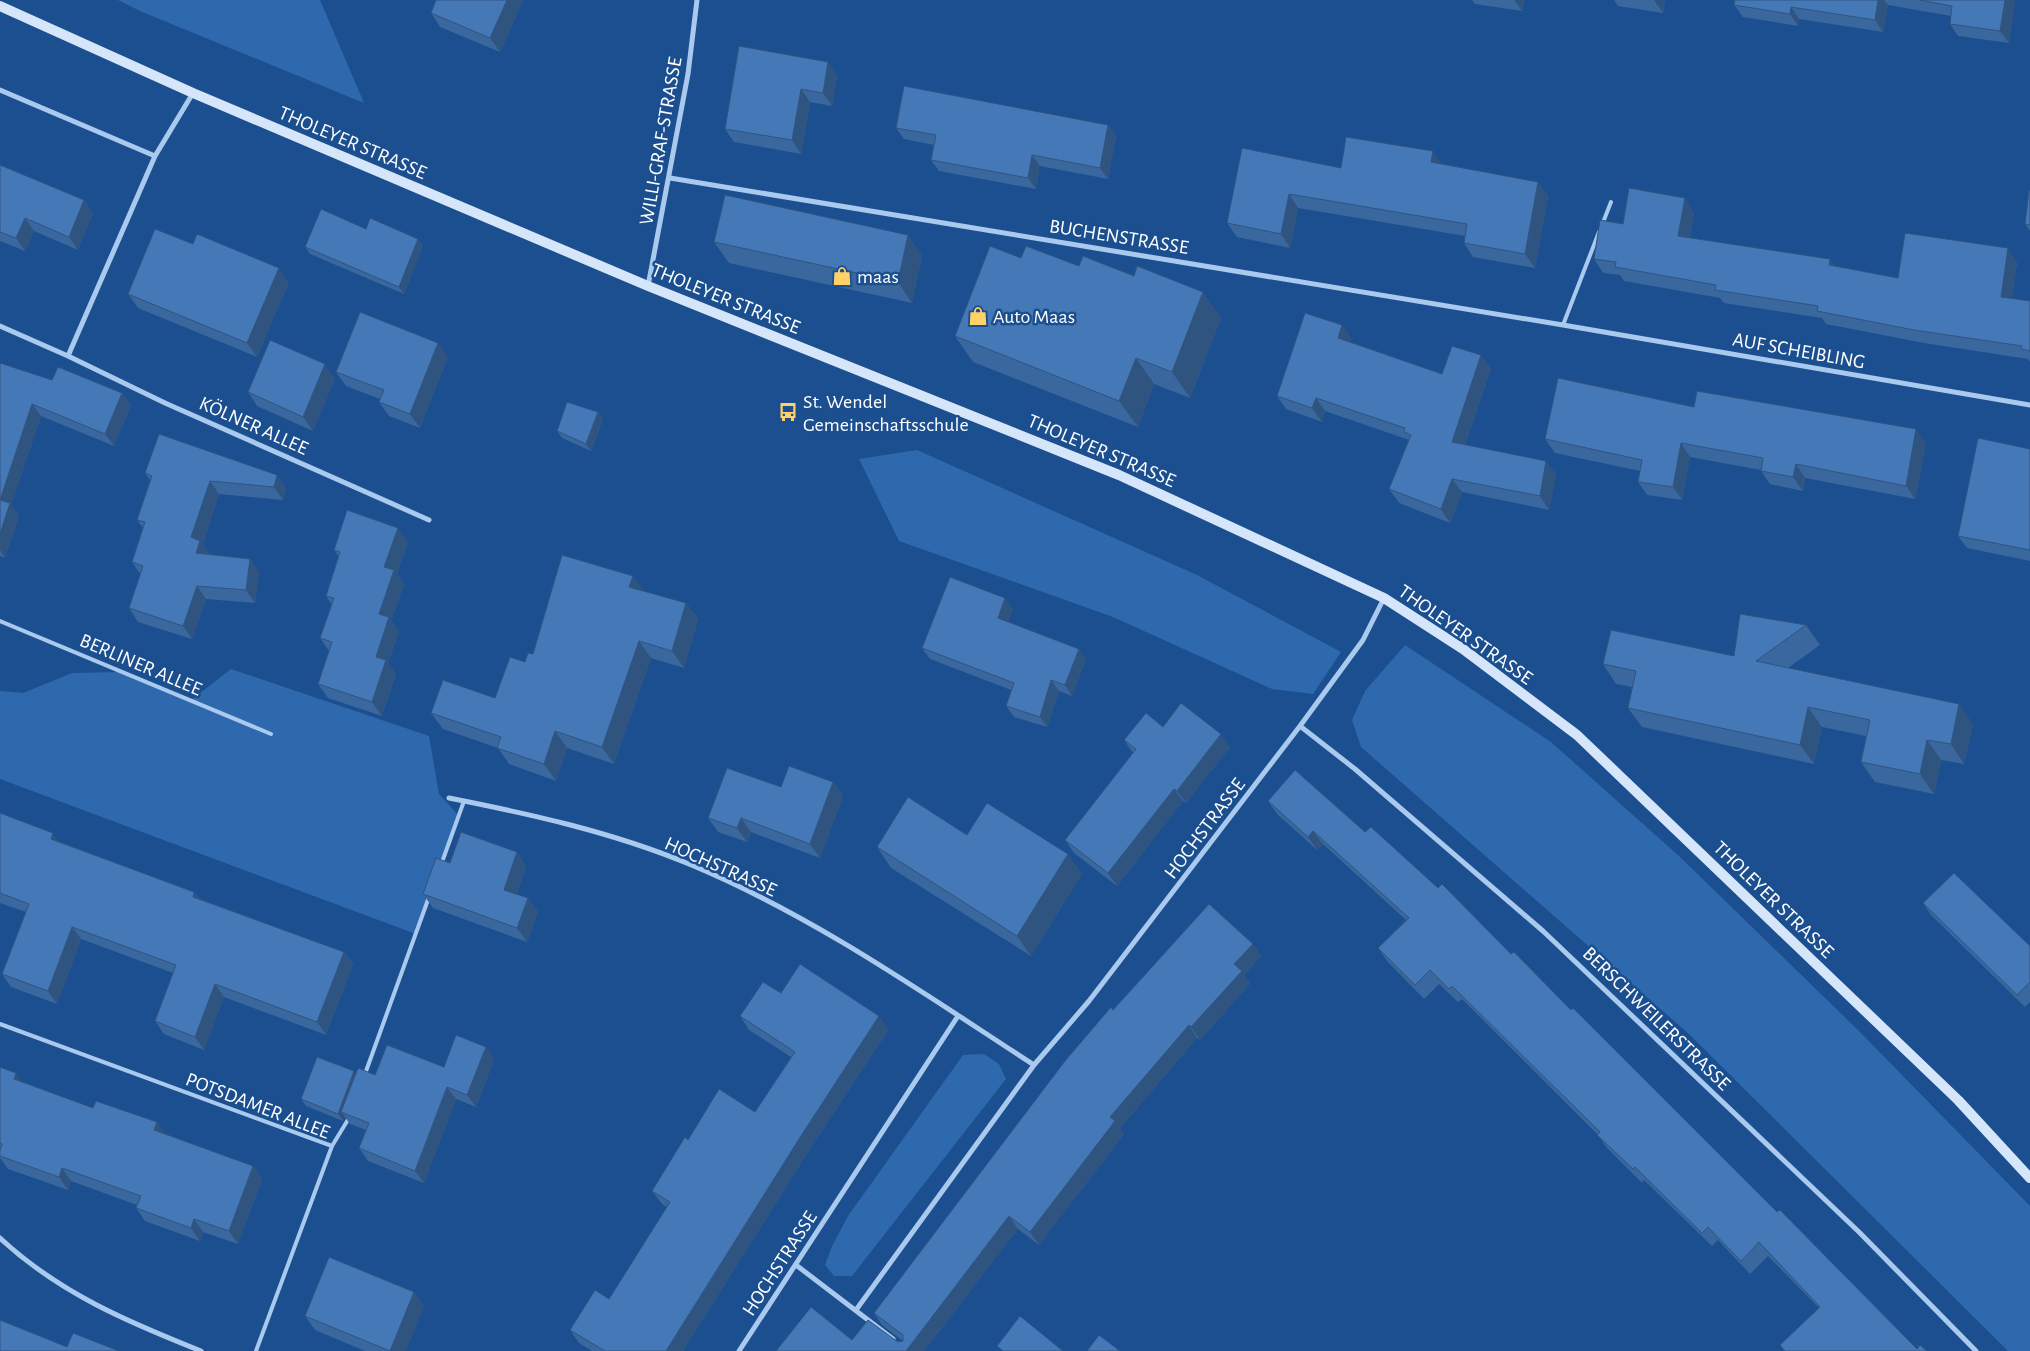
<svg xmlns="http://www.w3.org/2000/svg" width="2030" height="1351" viewBox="0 0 2030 1351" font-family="'Alegreya Sans',sans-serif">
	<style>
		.green { fill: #2e69ad }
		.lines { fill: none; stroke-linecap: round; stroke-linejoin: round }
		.service { stroke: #a9c9ee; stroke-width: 4 }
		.minor { stroke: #a9c9ee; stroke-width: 5 }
		.secondary { stroke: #d6e6fa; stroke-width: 10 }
		.wall { fill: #3a679d }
		.shaded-wall { fill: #305480 }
		.building { fill: #4478b7; stroke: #305480 }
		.labels { text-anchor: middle; stroke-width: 5; stroke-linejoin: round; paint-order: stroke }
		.street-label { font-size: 20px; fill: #fff; stroke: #1b4f8f }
		.poi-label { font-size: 20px; fill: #fff; stroke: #1b4f8f; text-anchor: start }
	</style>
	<rect width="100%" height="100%" fill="#1b4f8f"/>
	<path class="green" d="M118,0H320L364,103L140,11Z
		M917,450L1197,575L1341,652L1313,694L1272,689L1113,617L899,541L859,459Z
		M1405,645L1551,742L1679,856L1859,1031L2030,1206V1351H2008L1689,1034L1361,747L1352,720L1365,691Z
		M231,669L429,736L439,794L459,816L416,934L0,779V691L23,693L72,673L122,672L190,701Z
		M984,1054L999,1064L1006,1079L852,1276H834L825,1265L832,1246L848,1216L963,1055Z"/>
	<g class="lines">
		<path class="service" d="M1602,225L1611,202
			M1563,325L1599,232
			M0,621L271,734
			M441,865L464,801
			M0,1024L332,1146L256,1351
			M365,1074L429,897
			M332,1146L349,1118"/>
		<path class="minor" d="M0,90L155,156
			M193,93L155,156L68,356L165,403L429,520
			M670,178L1563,325L2030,405
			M648,286L688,74L697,0
			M0,326L68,356
			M1300,726L1355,769L1543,931L1859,1232L1976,1351
			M449,798C530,814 612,832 689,864C812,915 923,993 1034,1065
			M0,1238C59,1293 128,1322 201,1351
			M796,1265L893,1339
			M856,1310L1034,1065L1089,1001L1300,726L1363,640L1384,598
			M739,1351L958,1016"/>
		<path class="secondary" d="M0,6L193,93L648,286L1119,475L1384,598L1463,649L1577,735L1958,1100L2030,1178"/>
	</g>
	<path class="wall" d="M436,0H523L500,52L440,27L431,13Z
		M1472,0H1524L1522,11L1475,4Z
		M1614,0H1665L1663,13L1618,6Z
		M1735,0H2015L2009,43L1958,36L1950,24L1951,16L1888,5L1883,32L1799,19L1798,26L1743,17L1734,5Z
		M739,46L837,75L832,106L810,102L801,154L734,142L725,129Z
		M1108,125L1116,136L1108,179L1040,166L1036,189L939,171L931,160L934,145L904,139L896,128Z
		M1442,164L1538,182L1548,196L1535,268L1473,257L1464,243L1465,236L1298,208L1290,248L1237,237L1227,223L1341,168Z
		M0,165L84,200L93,214L78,250L34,231L25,251L0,241Z
		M2030,190V231L2025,224Z
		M1694,212L1690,238L1898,278L2017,262L2012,298L2030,301V362L2028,359L1924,343L1826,324L1822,318L1724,303L1720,298L1624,281L1620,275L1603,273L1594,259L1623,224Z
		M366,229L423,246L404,294L310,254L305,247Z
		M714,242L922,255L912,303L729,263Z
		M193,244L289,282L257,357L138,308L128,294Z
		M1021,258L1079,266L1221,318L1190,398L1154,384L1138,427L973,362L955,336Z
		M1352,339L1350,343L1442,374L1481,355L1491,369L1465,445L1546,461L1556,475L1549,510L1462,492L1450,523L1399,503L1389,489L1409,440L1325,411L1322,422L1286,409L1277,396Z
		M448,357L420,428L389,416L379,402L380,399L346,386L336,372Z
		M0,363L52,380L122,393L131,405L114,446L41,416L11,505L19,516L5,558L0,556Z
		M335,378L313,431L257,406L248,392Z
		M1694,407L1926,443L1915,499L1805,478L1803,491L1770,484L1761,471V470L1690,457L1682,500L1647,495L1638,482L1640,471L1555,453L1545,439Z
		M598,412L603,419L591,451L562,438L557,431Z
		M2030,449V561L1967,548L1958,536Z
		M145,473L286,488L283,500L219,494L203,544L209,554L250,559L259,572L255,603L206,599L192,639L138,622L129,608L140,574L132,562L143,528L137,520L150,480Z
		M408,542L397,574L404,584L391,621L399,631L388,663L396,674L382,716L328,698L318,684L329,651L320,638L332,605L326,596L339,557L334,550Z
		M633,576L643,591L686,603L698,619L684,668L651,658L614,764L567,748L556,781L509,764L498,748L443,729L431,713L495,698L533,654Z
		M1013,609L1008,622L1086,659L1072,696L1059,691L1047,727L1014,717L1006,706L1011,690L930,659L922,648Z
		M1806,625L1820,645L1788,668L1973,724L1964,764L1941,760L1934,794L1875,782L1861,762L1866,736L1822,727L1814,764L1642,727L1628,708L1632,687L1616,684L1603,664L1734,656Z
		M1163,727L1230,747L1186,803L1183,801L1117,886L1074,853L1065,840L1133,753L1124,740Z
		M833,782L843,796L820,858L751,832L747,842L718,832L708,818L781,787Z
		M1268,801L1365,832L1511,954L1571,1010L1917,1349L1927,1351H1784L1780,1345L1819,1308L1768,1256L1750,1274L1718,1240L1712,1246L1644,1180L1642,1183L1607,1148L1598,1135L1462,999L1458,1002L1439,984L1424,999L1387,961L1378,948L1406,920L1323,844L1317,850L1277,814Z
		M0,813L60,843L194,892L200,899L344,952L353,964L326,1035L224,997L204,1050L164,1034L155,1021L173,973L81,939L57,1004L11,987L2,974L26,912L0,903Z
		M877,847L1082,874L1031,956L891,868Z
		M517,852L526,866L517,894L528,898L538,912L527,942L433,908L423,894L450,863Z
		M1923,903L2030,946V1002L2025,1007L1931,915Z
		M1253,944L1261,956L1244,975L1250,984L1200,1040L1197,1038L1120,1128L1124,1134L1039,1245L1018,1229L924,1351H776L852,1340L903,1341L882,1325L874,1313L1113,1010Z
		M781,993L889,1029L808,1152L683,1351H592L579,1343L570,1330L609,1299L667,1207L662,1204L652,1191L688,1140L755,1112L791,1057L749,1030L740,1016Z
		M494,1059L476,1107L456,1099L424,1183L368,1161L359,1148L366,1130L350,1124L345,1117L343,1121L306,1106L301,1099L356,1073L375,1075L444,1067Z
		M0,1067L22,1082L93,1108L157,1122L165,1134L253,1166L262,1179L238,1244L203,1232L200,1241L145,1221L136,1208L137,1205L71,1181L68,1190L8,1169L0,1158Z
		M414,1292L424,1306L406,1351H365L315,1330L305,1316Z"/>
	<path class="shaded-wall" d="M507,0H523L500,52L490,38Z
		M1514,0H1524L1522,11Z
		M1654,0H1665L1663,13Z
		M1878,0H1884L1888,5L1883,32L1875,20Z
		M2005,0H2015L2009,43L2000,31Z
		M1791,7L1799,19L1798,26L1790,14Z
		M828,62L837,75L832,106L823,93Z
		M801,89L810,102L801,154L792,140Z
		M1108,125L1116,136L1108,179L1100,168Z
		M1433,151L1443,165L1431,162Z
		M1032,155L1040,166L1036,189L1028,178Z
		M1538,182L1548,196L1535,268L1525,254Z
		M1289,194L1298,208L1290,248L1281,234Z
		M1685,198L1694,212L1688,250L1678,236Z
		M84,200L93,214L78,250L69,237Z
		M25,218L34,231L25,251L16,238Z
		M908,235L922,255L912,303L898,282Z
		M418,239L423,246L404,294L399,287Z
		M2008,248L2017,262L2011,310L2001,297Z
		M1830,259L1839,273L1829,265Z
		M279,268L289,282L257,357L247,343Z
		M1203,292L1221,318L1190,398L1172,372Z
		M1342,325L1352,339L1347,352L1338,338Z
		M438,343L448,357L420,428L410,414Z
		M1481,355L1491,369L1461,456L1452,442Z
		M1136,358L1154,384L1138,427L1119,401Z
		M325,364L335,378L313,431L303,417Z
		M122,393L131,405L114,446L105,434Z
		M1316,398L1325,411L1322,422L1312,408Z
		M32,404L41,416L11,505L19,516L5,558L0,550V500Z
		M598,412L603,419L591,451L586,444Z
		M1916,429L1926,443L1915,499L1906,486Z
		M1681,443L1690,457L1682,500L1673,487Z
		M1546,461L1556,475L1549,510L1540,496Z
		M1796,464L1805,478L1803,491L1793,477Z
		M277,475L286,488L283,500L274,487Z
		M1452,479L1462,492L1450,523L1441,509Z
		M210,481L219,494L203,544L210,554L206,566L196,553L191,537Z
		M398,528L408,542L397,574L404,584L391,621L399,631L388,663L396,674L382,716L372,702L379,614L384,567Z
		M250,559L259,572L255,603L246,590Z
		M633,576L645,592L629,587Z
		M197,586L206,599L192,639L183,626Z
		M1005,598L1013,609L1006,629L998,618Z
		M686,603L698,619L684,668L672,651Z
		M639,641L651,658L614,764L602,747Z
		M1079,649L1086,659L1072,696L1065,685Z
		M1051,680L1059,691L1047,727L1040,717Z
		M1959,704L1973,724L1964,764L1951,744Z
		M1808,707L1822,727L1814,764L1800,745Z
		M555,731L567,748L556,781L544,764Z
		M1221,734L1230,747L1186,803L1177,791Z
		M1927,740L1941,760L1934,794L1920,774Z
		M833,782L843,796L820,858L810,844Z
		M1174,789L1183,801L1117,886L1108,873Z
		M741,818L751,832L747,842L737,828Z
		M1313,831L1323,844L1317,850L1308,837Z
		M53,833L62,846L51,839Z
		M517,852L526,866L514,904L504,890Z
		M1068,854L1082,874L1031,956L1017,936Z
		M194,892L203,904L193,897Z
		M528,898L538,912L527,942L517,928Z
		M72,927L81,939L57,1004L48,991Z
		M1253,944L1261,956L1244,975L1250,984L1200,1040L1191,1027L1234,964Z
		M344,952L353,964L326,1035L317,1022Z
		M215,984L224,997L204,1050L195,1037Z
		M879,1016L889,1029L808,1152L683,1351H666L799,1139Z
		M1189,1025L1197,1038L1120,1128L1124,1134L1039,1245L1030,1232L1110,1117Z
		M486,1047L494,1059L476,1107L467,1095Z
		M354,1071L359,1078L341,1112L345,1116L343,1121L338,1114Z
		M16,1073L25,1086L14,1079Z
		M447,1087L456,1099L424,1183L415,1171Z
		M157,1122L166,1135L154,1130Z
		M253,1166L262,1179L238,1244L229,1231Z
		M62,1168L71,1181L68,1190L59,1177Z
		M1009,1216L1018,1229L924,1351H906Z
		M194,1219L203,1232L200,1241L191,1228Z
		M414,1292L424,1306L406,1351H390Z"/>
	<path class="building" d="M436,0H507L490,38L431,13Z
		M1735,0H1878L1875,20L1791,7L1790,14L1734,5Z
		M1920,0H2005L2000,31L1950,24L1952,6Z
		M739,46L828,62L823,93L801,89L792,140L725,129Z
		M904,86L1108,125L1100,168L1032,155L1028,178L931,160L936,135L896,128Z
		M1346,137L1433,151L1431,162L1538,182L1525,254L1464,243L1467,224L1289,194L1281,234L1227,223L1242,148L1341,168Z
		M0,165L84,200L69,237L25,218L16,238L0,232Z
		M1629,188L1685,198L1678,236L1830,259L1829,265L1898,278L1905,233L2008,248L2001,297L2030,301V351L2021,349L2022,346L1914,330L1817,311L1818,306L1715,290L1716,285L1615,267L1616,262L1594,259L1600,220L1623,224Z
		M2029,190H2030V225L2025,224Z
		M725,195L908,235L898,282L714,242Z
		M321,209L366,229L370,218L418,239L399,287L305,247Z
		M155,229L193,244L197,234L279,268L247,343L128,294Z
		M990,246L1021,258L1026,246L1079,266L1083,256L1134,276L1137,266L1203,292L1172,372L1136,358L1119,401L955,336Z
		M360,312L438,343L410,414L379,402L384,390L336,372Z
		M1305,313L1342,325L1338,338L1442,374L1452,346L1481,355L1452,442L1546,461L1540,496L1452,479L1441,509L1389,489L1411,435L1404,432L1405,428L1316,398L1312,408L1277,396Z
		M270,340L325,364L303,417L248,392Z
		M0,363L52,380L58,367L122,393L105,434L32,404L0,500L10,503L0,534Z
		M1558,378L1694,407L1697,391L1916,429L1906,486L1796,464L1793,477L1761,471L1763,458L1681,443L1673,487L1638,482L1642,460L1545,439Z
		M567,402L598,412L586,444L557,431Z
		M159,434L277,475L274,487L210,481L191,537L200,541L196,553L250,559L246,590L197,586L183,626L129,608L143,566L132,562L145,522L137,520L152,476L145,473Z
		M1978,438L2030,449V550L1958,536Z
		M347,510L398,528L384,567L394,570L379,614L389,617L376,657L386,660L372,702L318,684L332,642L320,638L334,598L326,596L340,552L334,550Z
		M562,555L633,576L629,587L686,603L672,651L639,641L602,747L555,731L544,764L497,748L501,737L431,713L443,680L495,698L510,657L525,662L528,653L533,654Z
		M950,577L1005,598L998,618L1079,649L1065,685L1051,680L1040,717L1006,706L1014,683L922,648Z
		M1740,614L1806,625L1756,661L1959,704L1951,744L1927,740L1920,774L1861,762L1870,720L1808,707L1800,745L1628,708L1636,671L1603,664L1611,630L1734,656Z
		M1181,703L1221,734L1177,791L1174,789L1108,873L1065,840L1136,749L1124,740L1146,713L1163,727Z
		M789,766L833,782L810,844L741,818L737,828L708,818L727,768L781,787Z
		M1295,770L1365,832L1371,827L1438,888L1442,884L1511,954L1514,952L1571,1010L1573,1008L1777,1212L1780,1210L1917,1349L1920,1345L1927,1351H1785L1780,1345L1820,1307L1759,1242L1741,1261L1708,1227L1702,1233L1635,1167L1633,1169L1597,1135L1600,1132L1452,986L1449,989L1430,970L1415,985L1378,948L1409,918L1313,831L1308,837L1268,801Z
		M908,797L967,835L987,803L1068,854L1017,936L877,847Z
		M0,813L53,833L51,839L194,892L193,897L344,952L317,1022L215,984L195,1037L155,1021L176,965L72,927L48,991L2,974L29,904L0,893Z
		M461,832L517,852L504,890L528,898L517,928L423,894L436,858L450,863Z
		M1954,873L2030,946V982L2017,995L1923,903Z
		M1209,904L1253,944L1234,964L1242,971L1191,1027L1189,1025L1110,1117L1115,1121L1030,1232L1009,1216L906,1351H776L811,1307L852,1340L868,1320L898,1342L903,1341V1335L874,1313L1065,1061L1111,1007L1113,1010Z
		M800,964L879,1016L799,1139L666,1351H605L570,1330L595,1290L609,1299L670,1202L652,1191L685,1137L688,1140L719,1089L755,1112L795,1052L740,1016L763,982L781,993Z
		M456,1035L486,1047L467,1095L447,1087L415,1171L359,1148L369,1123L341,1112L358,1068L375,1075L387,1045L444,1067Z
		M317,1057L354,1071L338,1114L301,1099Z
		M0,1067L16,1073L14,1079L93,1108L96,1101L157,1122L154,1130L253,1166L229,1231L194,1219L191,1228L136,1208L141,1196L62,1168L59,1177L0,1156V1151L2,1144L0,1143Z
		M329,1257L414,1292L390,1351L305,1316Z
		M1020,1316L1063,1351H1003L997,1346Z
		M0,1320L67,1347L73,1333L119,1351H0Z
		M1099,1335L1120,1351H1087Z"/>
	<defs>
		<g id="shop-bare" transform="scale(1.5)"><path d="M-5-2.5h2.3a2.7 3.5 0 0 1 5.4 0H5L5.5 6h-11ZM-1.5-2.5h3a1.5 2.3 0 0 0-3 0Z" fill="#ffd166" stroke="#1b4f8f" stroke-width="2.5" paint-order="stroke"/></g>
		<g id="bus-bare" transform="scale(1.5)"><path d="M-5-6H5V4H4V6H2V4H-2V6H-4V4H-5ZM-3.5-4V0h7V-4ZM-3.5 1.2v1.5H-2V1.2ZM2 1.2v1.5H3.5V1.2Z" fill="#ffd166" stroke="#1b4f8f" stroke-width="2.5" paint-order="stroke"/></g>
	</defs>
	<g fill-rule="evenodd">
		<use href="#shop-bare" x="842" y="276"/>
		<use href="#shop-bare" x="978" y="316"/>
		<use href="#bus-bare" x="788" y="412"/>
	</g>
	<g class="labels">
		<g class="street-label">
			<text transform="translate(660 141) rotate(-80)" y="7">WILLI-GRAF-STRASSE</text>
			<text transform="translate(353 142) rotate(23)" y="7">THOLEYER STRASSE</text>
			<text transform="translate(1119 236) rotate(9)" y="7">BUCHENSTRASSE</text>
			<text transform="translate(726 298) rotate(22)" y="7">THOLEYER STRASSE</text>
			<text transform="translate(1799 350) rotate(10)" y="7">AUF SCHEIBLING</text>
			<text transform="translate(254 425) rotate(24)" y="7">KÖLNER ALLEE</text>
			<text transform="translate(1102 450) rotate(23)" y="7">THOLEYER STRASSE</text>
			<text transform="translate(1466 634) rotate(35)" y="7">THOLEYER STRASSE</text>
			<text transform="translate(141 664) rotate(23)" y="7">BERLINER ALLEE</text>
			<text transform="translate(1204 828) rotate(-53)" y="7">HOCHSTRASSE</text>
			<text transform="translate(721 866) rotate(24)" y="7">HOCHSTRASSE</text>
			<text transform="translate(1774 899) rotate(44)" y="7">THOLEYER STRASSE</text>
			<text transform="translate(1657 1018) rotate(44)" y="7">BERSCHWEILERSTRASSE</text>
			<text transform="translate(258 1105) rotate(21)" y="7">POTSDAMER ALLEE</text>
			<text transform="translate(779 1263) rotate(-57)" y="7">HOCHSTRASSE</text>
		</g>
		<g class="poi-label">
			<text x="857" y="283">maas</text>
			<text x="993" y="323">Auto Maas</text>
			<text x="803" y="408">St. Wendel<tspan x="803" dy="23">Gemeinschaftsschule</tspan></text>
		</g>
	</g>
</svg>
